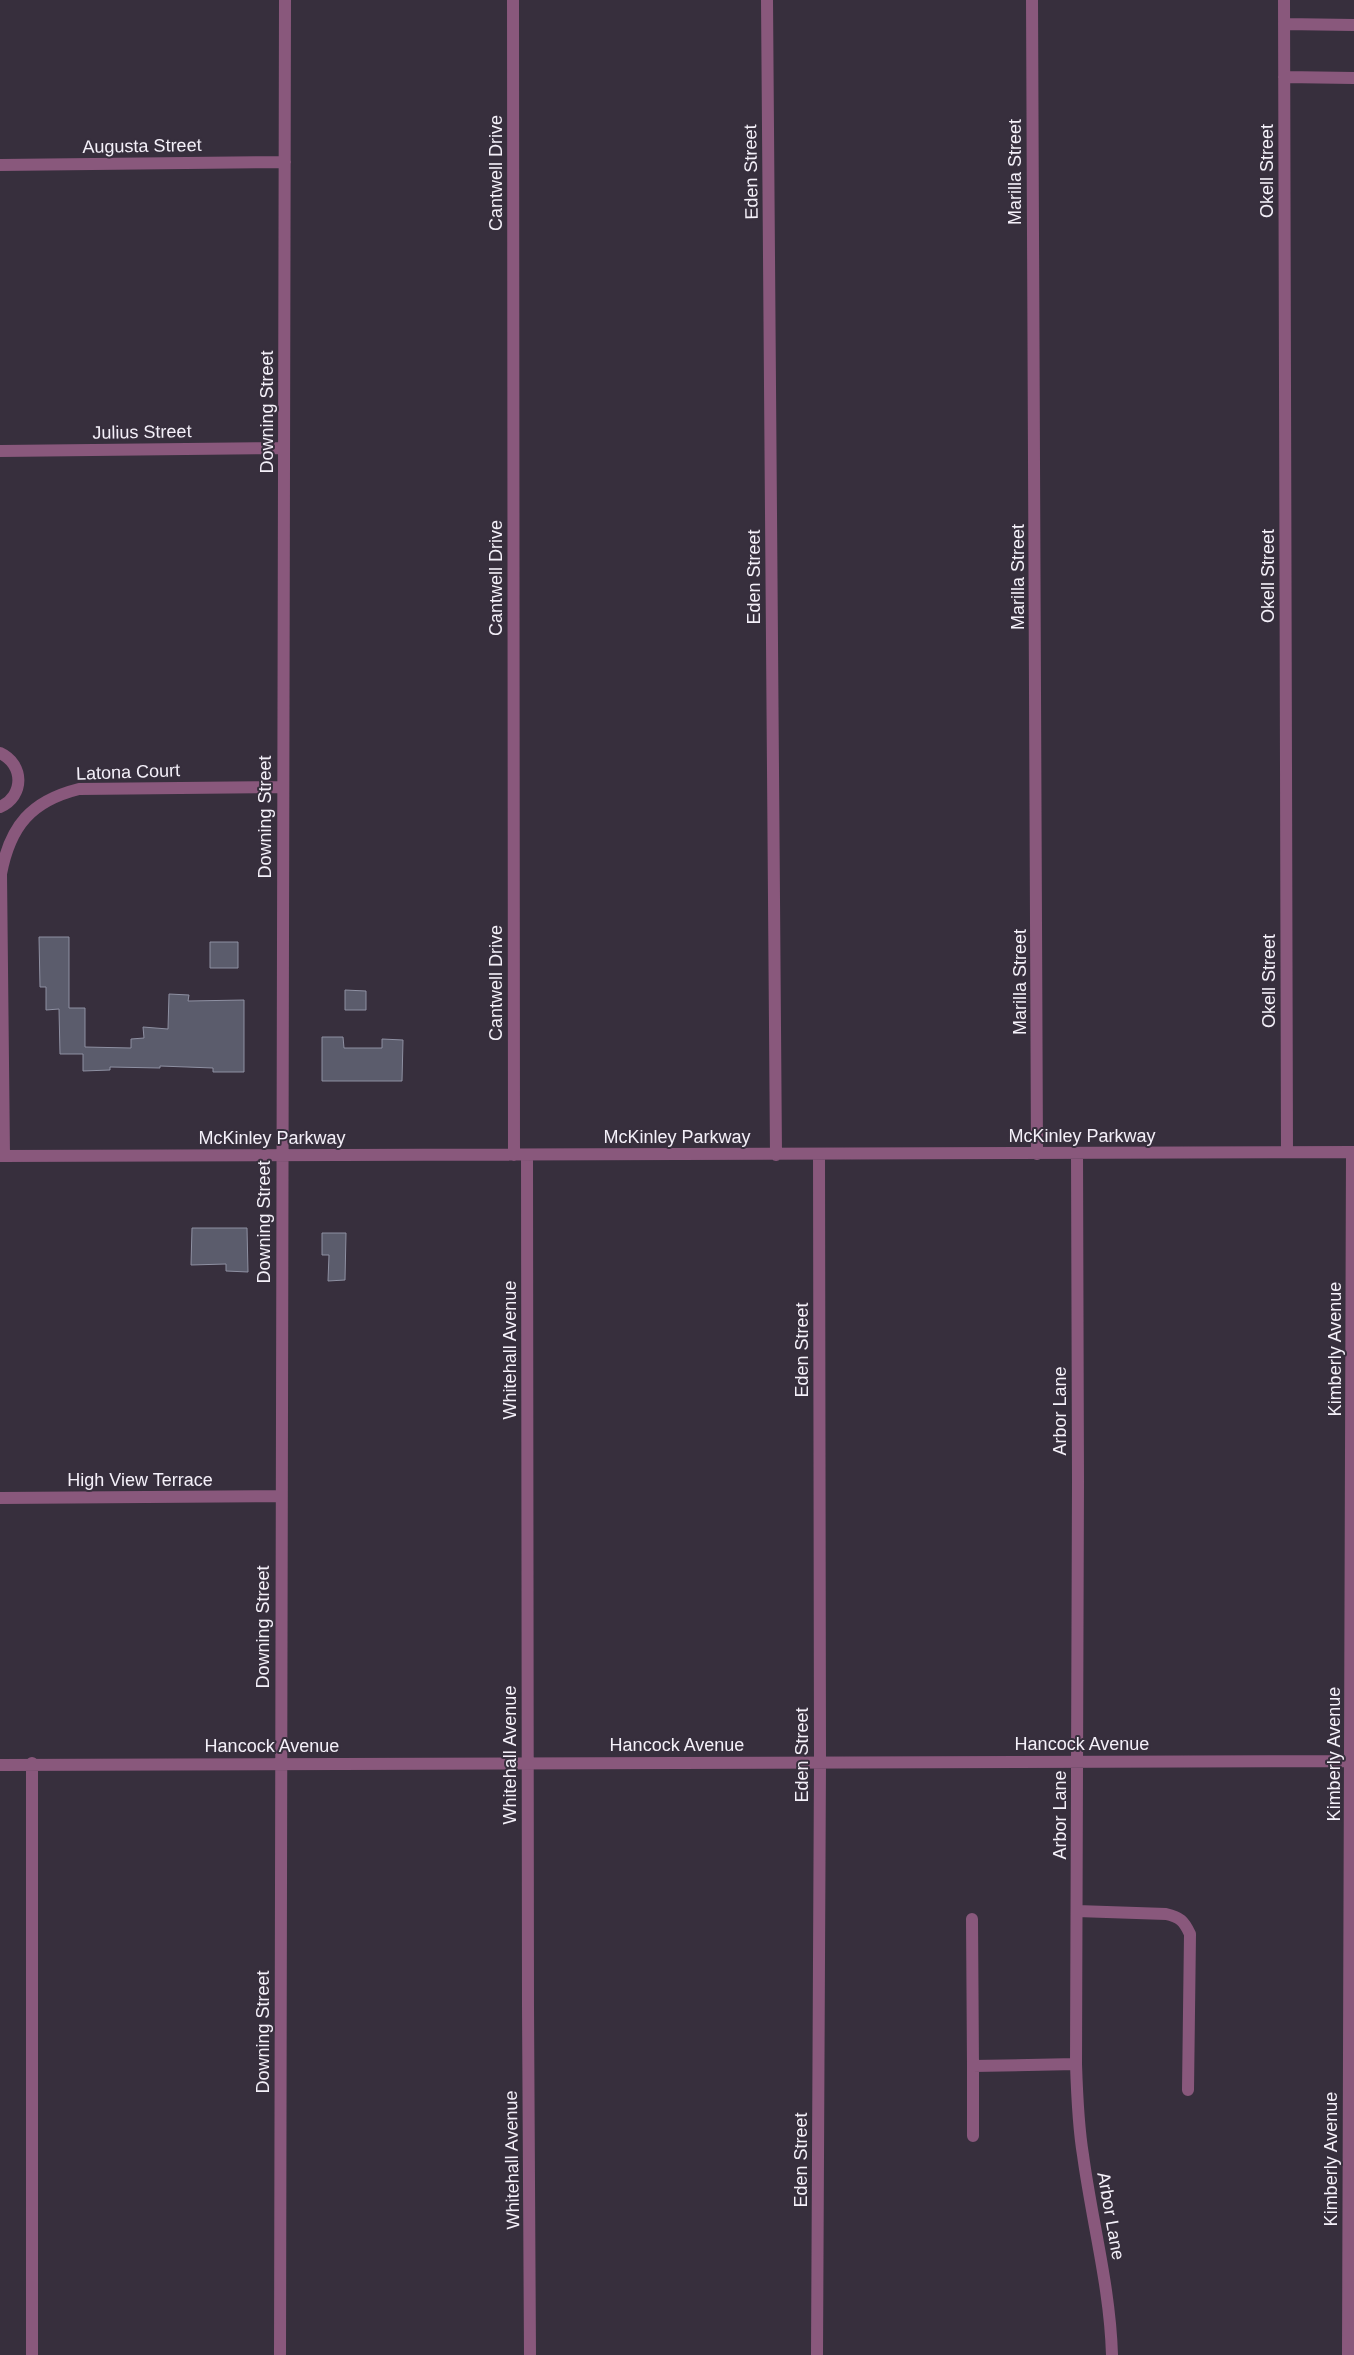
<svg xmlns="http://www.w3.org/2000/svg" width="1354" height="2355" viewBox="0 0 1354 2355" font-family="Helvetica,sans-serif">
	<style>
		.building { fill: #5b5c6c; stroke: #8e90a2 }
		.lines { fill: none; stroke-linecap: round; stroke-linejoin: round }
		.minor { stroke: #89587c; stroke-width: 12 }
		.labels { text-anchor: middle; stroke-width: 4; stroke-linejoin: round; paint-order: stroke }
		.street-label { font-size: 18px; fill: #f4f0f9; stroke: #372f3d }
	</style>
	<rect width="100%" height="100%" fill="#372f3d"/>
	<path class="building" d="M39,937H69V1008H85V1047L131,1048V1039L144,1038L143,1027L168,1029L169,994L189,995L188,1001L244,1000V1072H213V1068L160,1066V1068L110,1067V1070L83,1071V1054H60L59,1009L46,1010V987H40Z
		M210,942H238V968H210Z
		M345,990L366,991V1010H345Z
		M322,1037H343L344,1048H382V1039L403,1040L402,1081H322Z
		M192,1228H247L248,1272L226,1271V1264L191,1265Z
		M322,1233H346L345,1280L328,1281L329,1255H322Z"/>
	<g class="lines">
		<path class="minor" d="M513,0L514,1155
			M767,0L776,1155
			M1032,0L1037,1154
			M1284,0L1287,1152
			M1284,24L1354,25
			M1284,77L1354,78
			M0,165L285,162
			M0,451L284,448
			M0,753C24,764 25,796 0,807
			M1077,1153L1078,1481L1076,2064C1077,2095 1078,2125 1083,2155C1092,2222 1110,2287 1112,2355
			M527,1155L528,2006L530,2355
			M0,1156L1354,1152
			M4,1156L1,874C10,826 31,801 79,789L283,787
			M0,1498L281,1496
			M32,1763V2355
			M0,1765L1354,1761
			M1077,1911L1166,1914C1180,1917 1184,1921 1190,1934L1188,2090
			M972,1919L973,2066L1076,2064
			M973,2136V2066
			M280,2355L285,0
			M817,2355L820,1762L819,1155
			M1348,2355L1352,1152"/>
	</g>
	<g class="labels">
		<g class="street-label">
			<text transform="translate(142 146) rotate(-1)" y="6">Augusta Street</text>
			<text transform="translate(1267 171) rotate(-90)" y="6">Okell Street</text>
			<text transform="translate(751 172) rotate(-91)" y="6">Eden Street</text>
			<text transform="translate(1015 172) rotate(-90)" y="6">Marilla Street</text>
			<text transform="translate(496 173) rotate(-90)" y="6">Cantwell Drive</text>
			<text transform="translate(267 412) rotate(-90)" y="6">Downing Street</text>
			<text transform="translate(142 432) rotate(-1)" y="6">Julius Street</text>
			<text transform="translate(1268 576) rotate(-90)" y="6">Okell Street</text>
			<text transform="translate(754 577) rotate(-90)" y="6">Eden Street</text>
			<text transform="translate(1018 577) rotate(-90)" y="6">Marilla Street</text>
			<text transform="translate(496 578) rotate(-90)" y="6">Cantwell Drive</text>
			<text transform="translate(128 772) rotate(-2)" y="6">Latona Court</text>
			<text transform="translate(265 817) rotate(-90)" y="6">Downing Street</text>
			<text transform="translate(1269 981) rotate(-90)" y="6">Okell Street</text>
			<text transform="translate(1020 982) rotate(-90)" y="6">Marilla Street</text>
			<text transform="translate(496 983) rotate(-90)" y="6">Cantwell Drive</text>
			<text x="1082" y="1142">McKinley Parkway</text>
			<text x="677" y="1143">McKinley Parkway</text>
			<text x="272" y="1144">McKinley Parkway</text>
			<text transform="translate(264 1222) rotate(-90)" y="6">Downing Street</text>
			<text transform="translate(1335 1349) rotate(-90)" y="6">Kimberly Avenue</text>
			<text transform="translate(510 1350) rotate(-90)" y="6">Whitehall Avenue</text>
			<text transform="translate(802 1350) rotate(-90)" y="6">Eden Street</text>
			<text transform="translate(1060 1411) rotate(-90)" y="6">Arbor Lane</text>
			<text x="140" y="1486">High View Terrace</text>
			<text transform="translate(263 1627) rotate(-90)" y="6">Downing Street</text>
			<text x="1082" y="1750">Hancock Avenue</text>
			<text x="677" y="1751">Hancock Avenue</text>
			<text x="272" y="1752">Hancock Avenue</text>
			<text transform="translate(1334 1754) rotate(-90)" y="6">Kimberly Avenue</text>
			<text transform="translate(510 1755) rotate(-90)" y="6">Whitehall Avenue</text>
			<text transform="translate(802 1755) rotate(-90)" y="6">Eden Street</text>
			<text transform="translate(1060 1815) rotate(-90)" y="6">Arbor Lane</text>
			<text transform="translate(263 2032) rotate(-90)" y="6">Downing Street</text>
			<text transform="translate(1331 2159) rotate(-90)" y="6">Kimberly Avenue</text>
			<text transform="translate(512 2160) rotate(-91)" y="6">Whitehall Avenue</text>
			<text transform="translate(801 2160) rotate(-90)" y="6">Eden Street</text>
			<text transform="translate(1111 2216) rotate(80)" y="6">Arbor Lane</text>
		</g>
	</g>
</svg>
